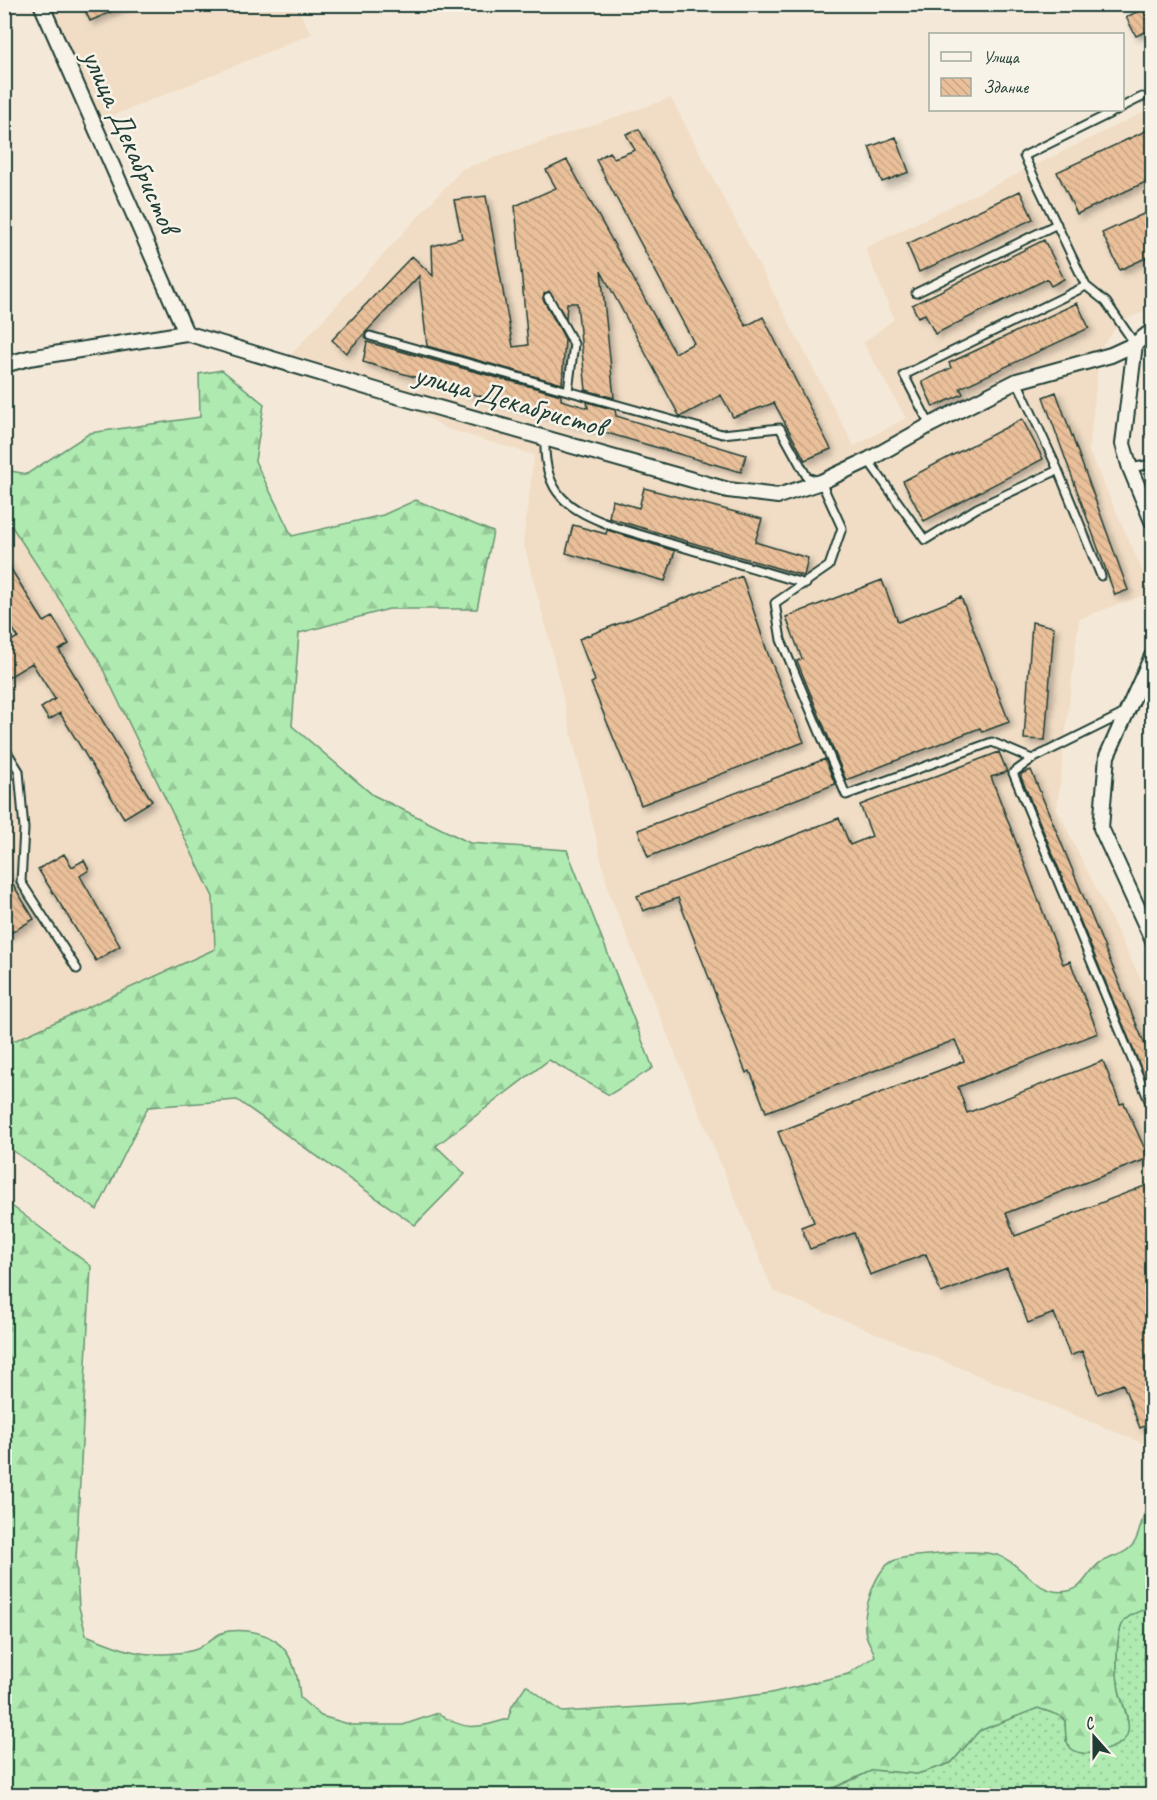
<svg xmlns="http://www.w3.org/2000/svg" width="1157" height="1800" viewBox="0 0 1157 1800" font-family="Caveat,sans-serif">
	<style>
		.built { fill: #f1ddc5 }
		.grass { fill: url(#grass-dots); stroke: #679472; stroke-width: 1.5 }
		.forest { fill: url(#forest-firs); stroke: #679472; stroke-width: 1.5 }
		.building { fill: url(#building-back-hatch); stroke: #1f3d34; stroke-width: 1.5; filter: url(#shadow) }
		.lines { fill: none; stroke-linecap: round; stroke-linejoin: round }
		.lane-casing { stroke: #1f3d34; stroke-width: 11 }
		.street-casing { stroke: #1f3d34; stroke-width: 18 }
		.lane { stroke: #f7f3e8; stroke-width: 7 }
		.street { stroke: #f7f3e8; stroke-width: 14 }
		.labels { text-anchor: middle; stroke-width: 5; stroke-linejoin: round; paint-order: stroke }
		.street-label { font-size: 30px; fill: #1f3d34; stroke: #f7f3e8 }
	</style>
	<defs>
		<pattern id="grass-dots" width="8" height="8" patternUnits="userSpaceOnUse" patternTransform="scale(1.5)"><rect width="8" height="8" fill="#afebb0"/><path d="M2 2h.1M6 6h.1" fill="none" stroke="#96ca98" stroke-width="1.8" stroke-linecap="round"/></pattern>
		<pattern id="forest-firs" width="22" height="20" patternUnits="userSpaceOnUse" patternTransform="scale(1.5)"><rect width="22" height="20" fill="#afebb0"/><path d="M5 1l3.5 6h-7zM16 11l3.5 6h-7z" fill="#96ca98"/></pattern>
		<pattern id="building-back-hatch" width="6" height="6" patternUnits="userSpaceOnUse" patternTransform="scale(1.5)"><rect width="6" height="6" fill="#eac09a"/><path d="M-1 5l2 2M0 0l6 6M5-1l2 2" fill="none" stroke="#c8a685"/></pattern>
		<filter id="shadow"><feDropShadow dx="4" dy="4" stdDeviation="3" flood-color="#0004"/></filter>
	</defs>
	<rect width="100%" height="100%" fill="#f4e9d8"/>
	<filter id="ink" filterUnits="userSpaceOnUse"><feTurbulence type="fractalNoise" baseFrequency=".0167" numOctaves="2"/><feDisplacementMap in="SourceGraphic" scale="12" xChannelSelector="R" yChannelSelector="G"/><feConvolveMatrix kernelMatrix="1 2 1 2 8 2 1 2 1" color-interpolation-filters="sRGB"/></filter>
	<g filter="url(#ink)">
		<path class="built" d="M38,5H295L312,34L88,126Z
			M671,98L854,446L906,418L863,343L894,319L865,248L1152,108V308L1121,322L1100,349L1089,451L1152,592L1079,619L1057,809L1152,1002V1447L773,1291L609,893L547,631L523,541L534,455L447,429L386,393L285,361L462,169Z
			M4,516L97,657L213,897L215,949L5,1045Z"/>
		<path class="grass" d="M1152,1606V1635L1148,1642L1149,1674L1152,1677V1795L817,1796L873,1770L917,1774L951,1763L979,1731L1038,1708L1058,1715L1065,1721L1066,1741L1092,1753L1122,1743C1134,1720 1124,1711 1119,1690C1116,1675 1115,1634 1124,1621C1130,1613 1144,1610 1152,1606Z
			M763,1787L798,1795L707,1796Z"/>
		<path class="forest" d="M222,370L264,404L255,461L292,536L383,515L416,500L493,532L477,609H389L299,633L292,726L373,795L470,843L567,850L653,1068L609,1095L549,1060L436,1146L465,1174L415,1225L237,1100L148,1107L97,1210L5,1145V1045L215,949L213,897L97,657L5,516V470L27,474L90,433L200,417L199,374Z
			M4,1200L91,1266L76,1559L79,1607L86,1635C107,1643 133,1655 156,1654C168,1654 186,1653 197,1649C207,1644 217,1632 229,1631C277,1627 297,1653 300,1698L321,1716L352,1725H403L438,1713C465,1732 477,1728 508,1719L512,1706L526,1685L562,1712L688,1704L771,1693L848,1674L875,1656C873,1649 868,1642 866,1635C861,1615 874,1570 893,1561C907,1555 923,1556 938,1554C956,1552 980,1550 997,1555C1023,1563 1036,1597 1068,1591C1084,1589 1088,1570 1101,1562C1114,1555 1131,1554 1137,1537C1143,1522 1141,1515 1152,1500V1606C1144,1610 1130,1613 1124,1621C1115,1634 1116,1675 1119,1690C1125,1718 1144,1741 1101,1751C1092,1754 1082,1755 1073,1750C1064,1744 1066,1730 1065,1720L1058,1715L1038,1708L979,1731L951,1763L917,1774L873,1770L817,1795H798L763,1787L707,1796L5,1795Z
			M1152,1635V1677C1141,1664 1144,1649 1152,1635Z"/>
		<path class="building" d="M82,4H129L90,21Z
			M1143,9L1152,29L1136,36L1126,17Z
			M1152,128V179L1077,214L1057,172Z
			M639,129L746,326L763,317L831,449L805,460L774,403L733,417L721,395L680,417L601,271L614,398L586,390L577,303H567L566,319L549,291L544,294L543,299L565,339L562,384L427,346L419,276L346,353L332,340L412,256L433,276L432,246L462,238L454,200L486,196L513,347L528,345L515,206L556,188L546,170L567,160L675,353L694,343L596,160L609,152L614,158L635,150L626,134Z
			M896,137L909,172L882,182L869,147Z
			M1020,191L1033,219L919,272L907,244Z
			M1152,210V255L1120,270L1102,233Z
			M1044,240L1064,279L1051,286L1047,279L935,334L925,314L918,317L912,305Z
			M1077,303L1089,328L960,388L963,394L933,407L922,382L951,368L949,363Z
			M367,342L561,395V400L588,408L587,402L615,410L616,416L746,455L741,472L363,362Z
			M1056,392L1128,590L1115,595L1043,397Z
			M1022,419L1043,459L924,521L903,481Z
			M644,488L762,519L755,542L808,558L804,576L609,518L612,500L639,508Z
			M573,525L606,534L607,530L675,551L665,581L566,553Z
			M4,558L44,622L53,617L69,644L59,650L152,801L124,818L60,713L49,720L41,708L55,699L32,663L4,680V645L18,637L4,615Z
			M742,576L768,654L804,742L641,805L591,683L595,681L579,639Z
			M882,580L898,622L961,597L1009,722L982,732L980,728L846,780L797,661L802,659L786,617Z
			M1032,622L1054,627L1045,740L1024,739Z
			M999,752L1007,772L991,777L1063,964L1070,961L1098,1033L958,1087L967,1113L1103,1061L1120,1104L1124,1103L1149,1158L1006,1213L1015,1236L1152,1183V1423L1140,1428L1123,1384L1098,1394L1082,1351L1070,1356L1054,1313L1028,1323L1007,1268L941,1293L926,1254L870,1275L854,1233L810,1249L801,1227L814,1222L778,1132L964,1061L955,1040L766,1112L750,1071L746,1073L678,898L643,911L637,896L839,818L850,845L872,836L860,805Z
			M825,759L835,784L648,857L638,830Z
			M1031,770L1152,1062V1095L1021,777V774Z
			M64,854L72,867L84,860L89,870L80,876L120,946L96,961L38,869Z
			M4,870L34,919L4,937Z"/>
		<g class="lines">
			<g class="lane-casing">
				<path id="lane" d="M1122,107L1142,97
					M1117,110L1024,156L1086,286L1106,302L1135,344
					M916,293L1057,224
					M548,297L574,344L568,391
					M370,336L722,434L780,428L807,477L821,482L842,528L829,566L775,603L781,640L846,795L992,742L1032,759L1125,713
					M1017,381L1058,470L1101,576
					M930,425L904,375L1086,286
					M545,438C543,494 567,509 615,527L806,584
					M868,460L925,540L977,508L1058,470
					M1130,468L1152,464
					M4,747L19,771L24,829L21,882L77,969
					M1032,759L1013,773L1152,1108"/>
			</g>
			<g class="street-casing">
				<path id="street" d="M41,4L186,333
					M1152,331L1135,344L1123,444L1130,468L1152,521
					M4,365L29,358L186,333L386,393L728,490L778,496L821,482L868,460L930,425L1017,381L1111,355L1135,344
					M1152,656L1107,756L1101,828L1152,939"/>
			</g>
			<use href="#lane" class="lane"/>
			<use href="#street" class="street"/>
		</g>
	</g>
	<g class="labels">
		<g class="street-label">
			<text transform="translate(131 141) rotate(66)" y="10">улица Декабристов</text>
			<text transform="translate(510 400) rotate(16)" y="10">улица Декабристов</text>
		</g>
	</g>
	<rect width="1157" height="1800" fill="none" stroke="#f7f3e8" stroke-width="24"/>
	<rect x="12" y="12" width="1133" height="1776" fill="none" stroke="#1f3d34" stroke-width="2" filter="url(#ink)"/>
	<rect x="929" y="33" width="195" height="78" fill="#f7f3e8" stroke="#a1aaa0" stroke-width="1.5"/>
	<rect x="941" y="52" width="30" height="9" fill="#f7f3e8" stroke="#a1aaa0" stroke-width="1.5"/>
	<text x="983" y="63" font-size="18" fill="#1f3d34">Улица</text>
	<rect x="941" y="78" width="30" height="18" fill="url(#building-back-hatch)" stroke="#a1aaa0" stroke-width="1.5"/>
	<text x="983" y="93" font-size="18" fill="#1f3d34">Здание</text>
	<g transform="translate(1094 1737) rotate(339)" stroke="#f7f3e8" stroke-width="4.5" paint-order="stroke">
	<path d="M0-4.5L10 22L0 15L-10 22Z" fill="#1f3d34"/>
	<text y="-9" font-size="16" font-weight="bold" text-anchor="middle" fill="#1f3d34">С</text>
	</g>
</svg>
